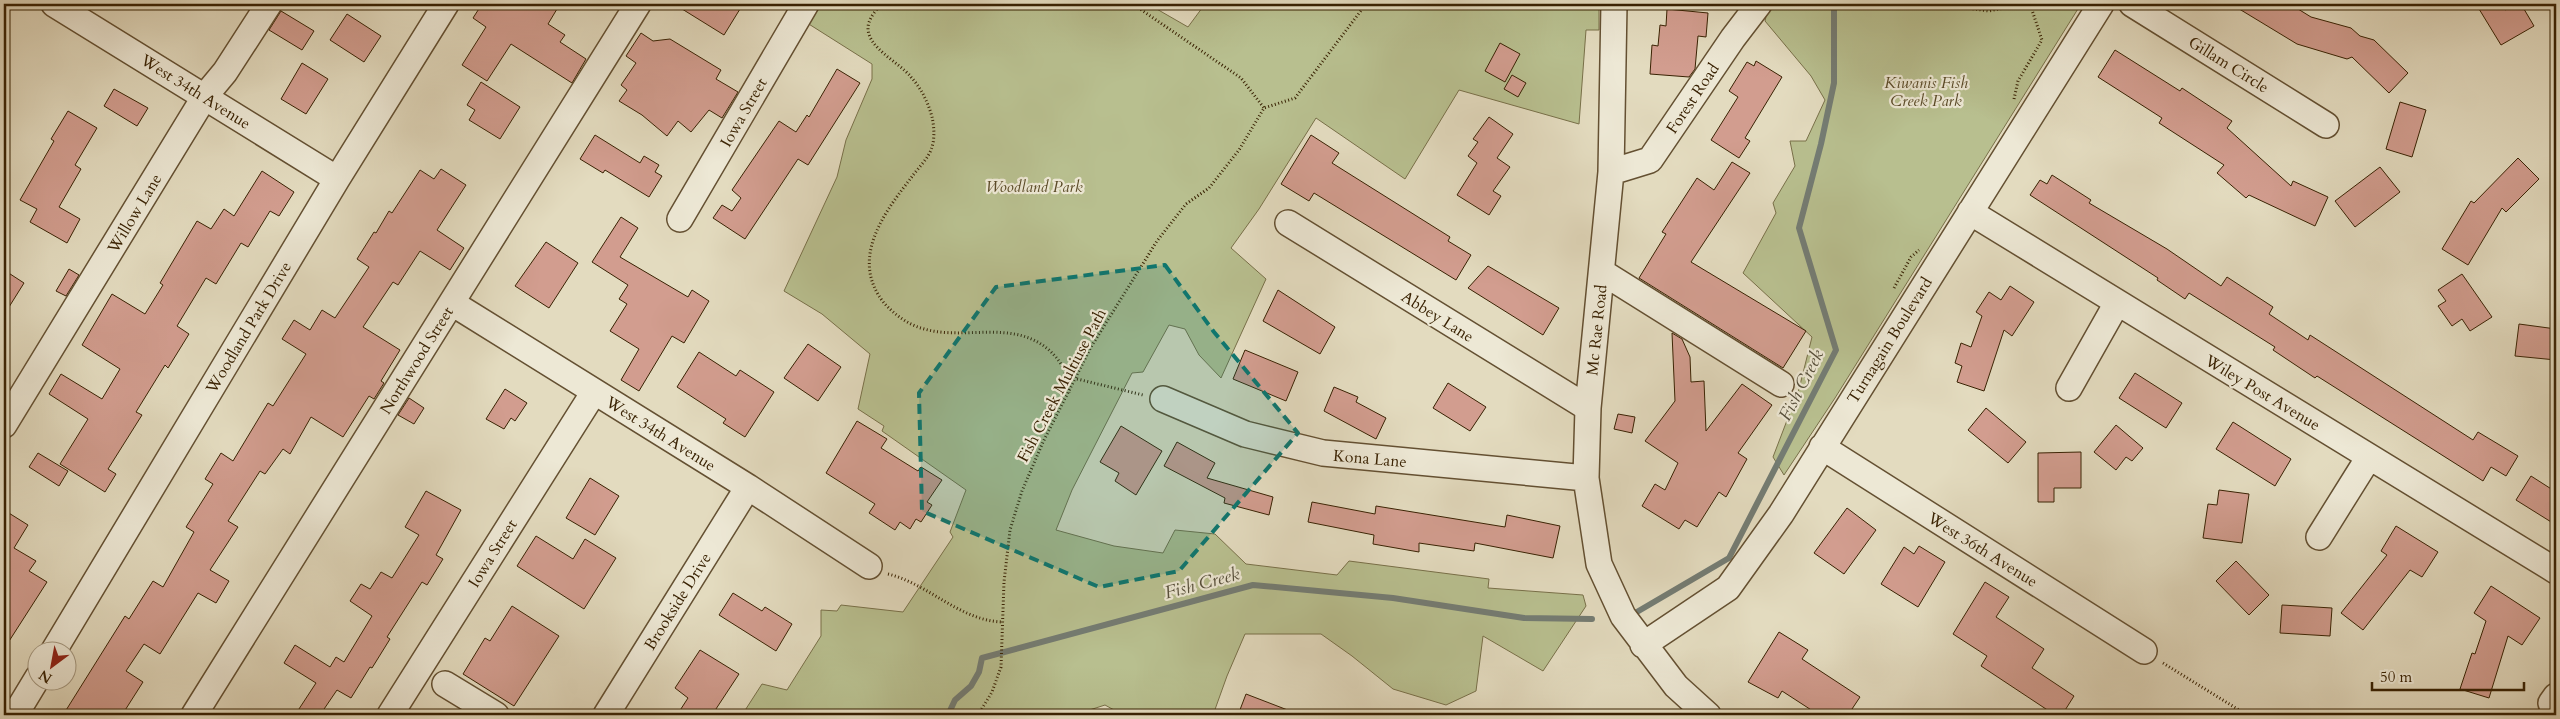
<svg xmlns="http://www.w3.org/2000/svg" width="2560" height="719" viewBox="0 0 2560 719" font-family="Cardo,serif">
	<style>
		.green { fill: #b8bf8f; stroke: #787049 }
		.lines { fill: none; stroke-linecap: round; stroke-linejoin: round }
		.stream { stroke: #747c73; stroke-width: 6 }
		.building { fill: #d29d8f; stroke: #392203 }
		.minor-casing { stroke: #645032; stroke-width: 28 }
		.path { stroke: #392203; stroke-width: 3; stroke-dasharray: 1 2.5; stroke-linecap: butt }
		.minor { stroke: #ede8d5; stroke-width: 25 }
		.marked { fill: #0f766e; fill-opacity: 0.2; stroke: #0f766e; stroke-width: 4; stroke-dasharray: 10 6; stroke-linejoin: round }
		.labels { text-anchor: middle; stroke-width: 4.5; stroke-linejoin: round; paint-order: stroke }
		.street-label { font-size: 16px; fill: #392203; stroke: #ede8d5 }
		.park-label { font-size: 16px; font-style: italic; fill: #594926; stroke: #ede8d5 }
		.water-label { font-size: 18px; font-style: italic; fill: #564f3b; stroke: #ede8d5 }
	</style>
	<rect width="100%" height="100%" fill="#e3dbbf"/>
	<filter id="stains"><feTurbulence type="fractalNoise" baseFrequency=".004" numOctaves="4"/><feColorMatrix values="0 0 0 0 .2 0 0 0 0 .09 0 0 0 0 .02 0 0 0 .5 -.17"/></filter>
	<radialGradient id="worn" r=".72"><stop offset=".6" stop-color="#630" stop-opacity="0"/><stop offset="1" stop-color="#630" stop-opacity=".3"/></radialGradient>
	<path class="green" d="M814,4H1148L1188,27L1205,4H1599V30H1586L1579,124L1459,90L1405,179L1316,118L1259,209L1231,248L1266,279L1221,378L1199,355L1185,329L1169,325L1143,372L1132,373L1072,490L1056,530L1114,546L1163,553L1175,530L1215,534L1246,564L1337,575L1349,561L1489,579L1488,588L1583,595L1586,606L1543,671L1483,636L1476,691L1446,705L1393,689L1352,656L1321,634H1245L1227,676L1213,715H1123L1105,705L1074,715H742L762,684L787,690L821,636V610L837,611L841,605L903,612L953,537L950,532L966,490L882,431L884,426L858,409L870,354L822,314L784,291L837,177L846,140L872,79V64L804,21Z
		M1769,4H2081L1835,398L1784,475L1773,457L1799,389L1812,337L1743,273L1776,213L1773,203L1795,166L1790,141H1806L1825,100L1811,76L1765,21Z"/>
	<g class="lines">
		<path class="stream" d="M1630,616L1729,558L1836,350L1799,228L1821,144L1834,83V4
			M925,715H928
			M948,715L955,700L971,686L979,672L982,658L1253,585L1393,598L1524,618L1592,619"/>
	</g>
	<path class="building" d="M482,4H560L548,24L565,35L560,42L586,59L572,83L511,44L487,81L462,65L486,27L473,18Z
		M674,4H732L740,9L724,35Z
		M2231,4H2290L2311,17L2351,28L2360,36L2374,40L2408,73L2389,93L2352,57L2347,59L2297,44Z
		M2476,4H2501L2505,10L2515,4H2521L2534,26L2501,45Z
		M1667,9L1708,13L1706,37L1698,36L1695,69L1689,77L1650,74L1652,45L1658,46L1660,25L1666,26Z
		M281,11L314,31L302,50L269,30Z
		M347,14L381,36L364,62L330,40Z
		M641,33L653,41L670,39L721,70L716,79L738,92L722,118L709,110L691,132L678,121L667,136L642,115L619,101L627,90L621,85L636,63L626,56Z
		M1500,43L1520,54L1505,82L1485,71Z
		M2115,50L2180,91L2182,88L2232,121L2227,128L2291,186L2293,181L2328,197L2315,226L2249,195L2246,198L2217,173L2224,165L2159,123L2162,118L2098,77Z
		M1756,61L1782,77L1745,138L1750,141L1739,158L1711,140L1738,97L1729,91L1747,62L1754,66Z
		M302,63L328,79L306,114L281,99Z
		M837,69L860,83L808,165L798,159L745,239L713,218L722,205L732,211L741,198L732,190L779,121L796,132L807,115L809,117Z
		M1512,75L1526,83L1518,97L1504,89Z
		M481,82L520,107L500,139L469,120L475,110L467,105Z
		M114,89L148,108L137,126L104,106Z
		M2400,102L2426,110L2412,157L2386,149Z
		M68,111L97,128L75,165L81,169L59,207L80,219L67,243L30,222L37,209L20,200L54,141L51,139Z
		M1489,117L1513,134L1497,158L1510,167L1493,191L1501,196L1489,215L1457,195L1477,163L1468,156L1478,142L1473,139Z
		M595,135L640,163L644,156L659,165L655,172L662,176L649,197L605,170L603,173L580,159Z
		M1311,135L1339,153L1332,163L1450,237L1448,241L1471,255L1456,280L1314,193L1309,201L1281,184Z
		M2518,158L2539,179L2506,212L2502,208L2468,265L2442,249L2471,201L2474,203Z
		M1732,162L1750,173L1691,262L1806,331L1783,368L1639,278L1666,234L1662,232L1697,178L1714,190Z
		M2380,167L2400,192L2355,227L2335,201Z
		M441,169L466,185L437,230L464,248L450,270L420,251L398,285L393,282L363,327L400,350L381,381L384,383L374,399L369,396L343,437L311,417L290,454L283,449L265,474L260,471L228,521L238,527L210,570L229,581L216,603L198,593L160,654L144,644L126,671L143,682L122,715H63L125,616L129,619L153,581L163,587L194,532L186,527L213,484L205,479L221,453L233,461L268,403L273,406L306,354L282,339L294,320L310,330L322,310L335,318L369,267L357,259L374,232L376,233L389,211L392,213L420,170L434,179Z
		M262,171L294,192L279,216L270,211L248,247L241,243L216,284L206,278L177,326L189,334L168,368L165,365L136,412L142,415L108,469L116,474L105,492L60,464L88,419L49,394L61,374L102,399L120,369L82,345L112,294L145,314L163,285L160,283L197,221L211,229L224,209L234,216Z
		M2052,175L2091,200L2089,203L2167,249L2221,286L2227,277L2273,307L2269,314L2308,340L2310,335L2473,440L2478,432L2518,456L2506,476L2491,467L2483,481L2317,376L2315,378L2273,350L2275,347L2189,293L2185,299L2157,280L2158,278L2030,195L2040,180L2047,184Z
		M621,217L638,228L620,257L688,297L692,290L709,301L684,343L672,336L639,391L621,380L639,349L610,331L627,304L619,299L628,285L592,262Z
		M546,242L578,263L549,308L515,286Z
		M1488,266L1559,308L1543,335L1468,288Z
		M69,269L79,275L66,296L56,291Z
		M4,270L24,283L4,315Z
		M2462,274L2492,317L2470,331L2462,319L2452,326L2438,306L2446,301L2438,290Z
		M2010,286L2034,302L2012,336L2004,330L1984,391L1957,382L1962,366L1955,363L1961,343L1971,347L1982,316L1976,312L1989,292L2001,300Z
		M1278,290L1335,327L1320,354L1263,321Z
		M2519,324L2556,329V360L2515,356Z
		M1672,333L1682,339L1690,357L1691,382L1704,381L1706,431L1742,384L1772,405L1738,453L1747,459L1726,497L1719,492L1697,527L1685,520L1679,529L1642,506L1655,484L1665,490L1678,463L1645,441L1675,401Z
		M808,344L841,367L818,401L784,378Z
		M1245,350L1298,372L1286,401L1233,379Z
		M699,352L736,376L740,370L774,392L745,437L723,423L726,419L677,387Z
		M2135,373L2182,403L2166,428L2119,398Z
		M1448,383L1486,407L1470,431L1433,408Z
		M1334,387L1358,397L1356,402L1386,418L1376,439L1324,411Z
		M505,389L527,403L515,421L511,418L504,429L486,419Z
		M409,398L424,408L414,424L398,415Z
		M1986,408L2026,442L2008,463L1968,430Z
		M1618,414L1635,417L1632,433L1614,429Z
		M857,421L887,439L881,448L918,471L921,467L942,480L927,502L932,505L921,522L916,519L910,529L900,522L895,530L869,513L875,504L826,473Z
		M2233,422L2291,459L2275,486L2216,449Z
		M2116,425L2143,448L2132,461L2126,457L2116,470L2094,452Z
		M1121,426L1162,451L1136,495L1115,481L1119,473L1100,462Z
		M1177,442L1215,463L1207,478L1273,497L1269,515L1224,503L1225,498L1164,466Z
		M2081,452V488H2054V502H2038V453Z
		M38,453L68,471L59,486L29,467Z
		M2531,476L2556,492V525L2516,500Z
		M590,478L619,496L595,535L566,518Z
		M2219,490L2249,494L2242,543L2203,538L2208,504L2217,505Z
		M426,491L461,510L436,555L443,559L427,585L422,582L387,637L390,639L372,668L370,667L351,698L337,690L320,715H295L316,683L284,663L295,645L330,667L336,657L344,662L372,616L350,601L361,584L370,589L381,572L392,578L419,535L405,527Z
		M1312,502L1375,514L1376,506L1505,527L1507,515L1560,526L1553,558L1475,543L1474,551L1419,543V552L1373,544L1374,535L1308,522Z
		M1847,508L1876,530L1844,574L1814,553Z
		M4,510L28,525L14,548L36,561L29,571L47,582L4,649Z
		M2396,526L2438,552L2422,577L2410,570L2363,630L2341,613L2387,555L2381,551Z
		M536,536L573,559L585,539L616,558L584,609L517,566Z
		M1919,546L1945,562L1918,607L1881,584L1904,547L1914,554Z
		M2236,561L2269,595L2249,615L2216,581Z
		M1985,582L2009,597L1996,617L2044,649L2032,668L2074,696L2062,715H2055L1981,666L1987,656L1953,634Z
		M2491,586L2540,618L2522,645L2508,636L2489,698L2460,689L2472,653L2475,654L2486,621L2474,613Z
		M733,593L762,611L765,607L792,624L776,651L719,615Z
		M2282,605L2332,608L2330,636L2280,633Z
		M512,606L559,636L514,706L463,674L485,638L490,641Z
		M1779,632L1808,650L1802,659L1860,697L1848,715H1819L1782,691L1778,698L1748,682Z
		M700,650L739,674L712,715H677L688,698L675,688Z
		M1246,694L1298,714V715H1238Z"/>
	<g class="lines">
		<g class="minor-casing">
			<path id="minor" d="M54,4L337,179
				M1614,4L1611,172L1588,408L1586,478L1599,564L1623,616L1676,686L1708,715
				M2132,4L2326,125
				M1611,172L1650,160L1733,38L1759,4
				M1970,212L2556,571
				M680,219L806,4
				M1288,223L1588,408
				M1602,272L1781,384
				M452,303L748,487L869,566
				M2069,388L2117,303
				M1163,399L1245,434L1323,453L1586,478
				M4,425L205,96L225,72L269,4
				M1822,447L2144,651
				M2319,537L2369,457
				M1643,645L1728,588L1781,514L2101,4
				M53,652L337,179L446,4
				M445,684L496,715
				M2551,703L2556,696
				M15,715L38,677
				M194,715L638,4
				M390,715L594,392
				M606,715L748,487"/>
		</g>
		<path class="path" d="M881,4C876,10 869,18 868,27C867,48 899,62 911,77C921,88 928,102 932,117C934,126 935,137 932,147C929,158 918,168 911,178C884,213 849,259 884,303C894,314 907,324 921,328C963,342 1012,318 1049,350C1063,363 1068,374 1069,393
			M1128,4L1140,9L1241,78L1264,108
			M1938,4L1989,11L2023,4
			M2014,99L2018,81L2042,40L2030,4
			M1894,288L1911,257L1919,250
			M1077,379L1143,395
			M888,574C929,584 960,621 1003,622
			M2163,663L2247,715
			M978,715L992,692L1001,667L1004,582L1010,530L1022,491L1043,442L1091,347L1157,241L1186,204L1209,188L1239,150L1264,108L1295,98L1366,4"/>
		<use href="#minor" class="minor"/>
	</g>
	<path class="marked" d="M1165,265L1214,332L1298,433L1179,571L1099,587L922,511L919,393L996,287Z"/>
	<g class="labels">
		<g class="street-label">
			<text transform="translate(2229 64) rotate(32)" y="6">Gillam Circle</text>
			<text transform="translate(196 91) rotate(32)" y="6">West 34th Avenue</text>
			<text transform="translate(1692 98) rotate(-56)" y="6">Forest Road</text>
			<text transform="translate(743 112) rotate(-60)" y="6">Iowa Street</text>
			<text transform="translate(134 213) rotate(-59)" y="6">Willow Lane</text>
			<text transform="translate(1438 316) rotate(32)" y="6">Abbey Lane</text>
			<text transform="translate(248 327) rotate(-59)" y="6">Woodland Park Drive</text>
			<text transform="translate(1596 330) rotate(-84)" y="6">Mc Rae Road</text>
			<text transform="translate(1889 340) rotate(-58)" y="6">Turnagain Boulevard</text>
			<text transform="translate(416 360) rotate(-58)" y="6">Northwood Street</text>
			<text transform="translate(1061 385) rotate(-62)" y="6">Fish Creek Multiuse Path</text>
			<text transform="translate(2263 392) rotate(31)" y="6">Wiley Post Avenue</text>
			<text transform="translate(661 433) rotate(32)" y="6">West 34th Avenue</text>
			<text transform="translate(1370 458) rotate(5)" y="6">Kona Lane</text>
			<text transform="translate(1983 549) rotate(32)" y="6">West 36th Avenue</text>
			<text transform="translate(492 553) rotate(-58)" y="6">Iowa Street</text>
			<text transform="translate(677 601) rotate(-58)" y="6">Brookside Drive</text>
		</g>
		<g class="park-label">
			<text x="1926" y="88">Kiwanis Fish<tspan x="1926" dy="18">Creek Park</tspan></text>
			<text x="1034" y="192">Woodland Park</text>
		</g>
		<g class="water-label">
			<text transform="translate(1801 385) rotate(-63)" y="6">Fish Creek</text>
			<text transform="translate(1202 583) rotate(-15)" y="6">Fish Creek</text>
		</g>
	</g>
	<rect width="2560" height="719" fill="none" stroke="#e3dbbf" stroke-width="20"/>
	<rect x="5" y="5" width="2550" height="709" fill="none" stroke="#392203" stroke-width="2.5"/>
	<rect x="10" y="10" width="2540" height="699" fill="none" stroke="#392203"/>
	<g transform="translate(52 666) rotate(212)"><circle r="24" fill="#ede8d5" stroke="#a59981"/>
	<path d="M0-4L9 19L0 12L-9 19Z" fill="#8f2418"/>
	<text y="-8" font-size="14" font-weight="bold" text-anchor="middle" fill="#392203">N</text>
	</g>
	<path d="M2372 682v8h152v-8" fill="none" stroke="#392203" stroke-width="2.5"/>
	<text x="2380" y="682" font-size="15" fill="#392203" stroke="#ede8d5" stroke-width="4" paint-order="stroke">50 m</text>
	<rect width="100%" height="100%" filter="url(#stains)"/>
	<rect width="100%" height="100%" fill="url(#worn)"/>
</svg>
